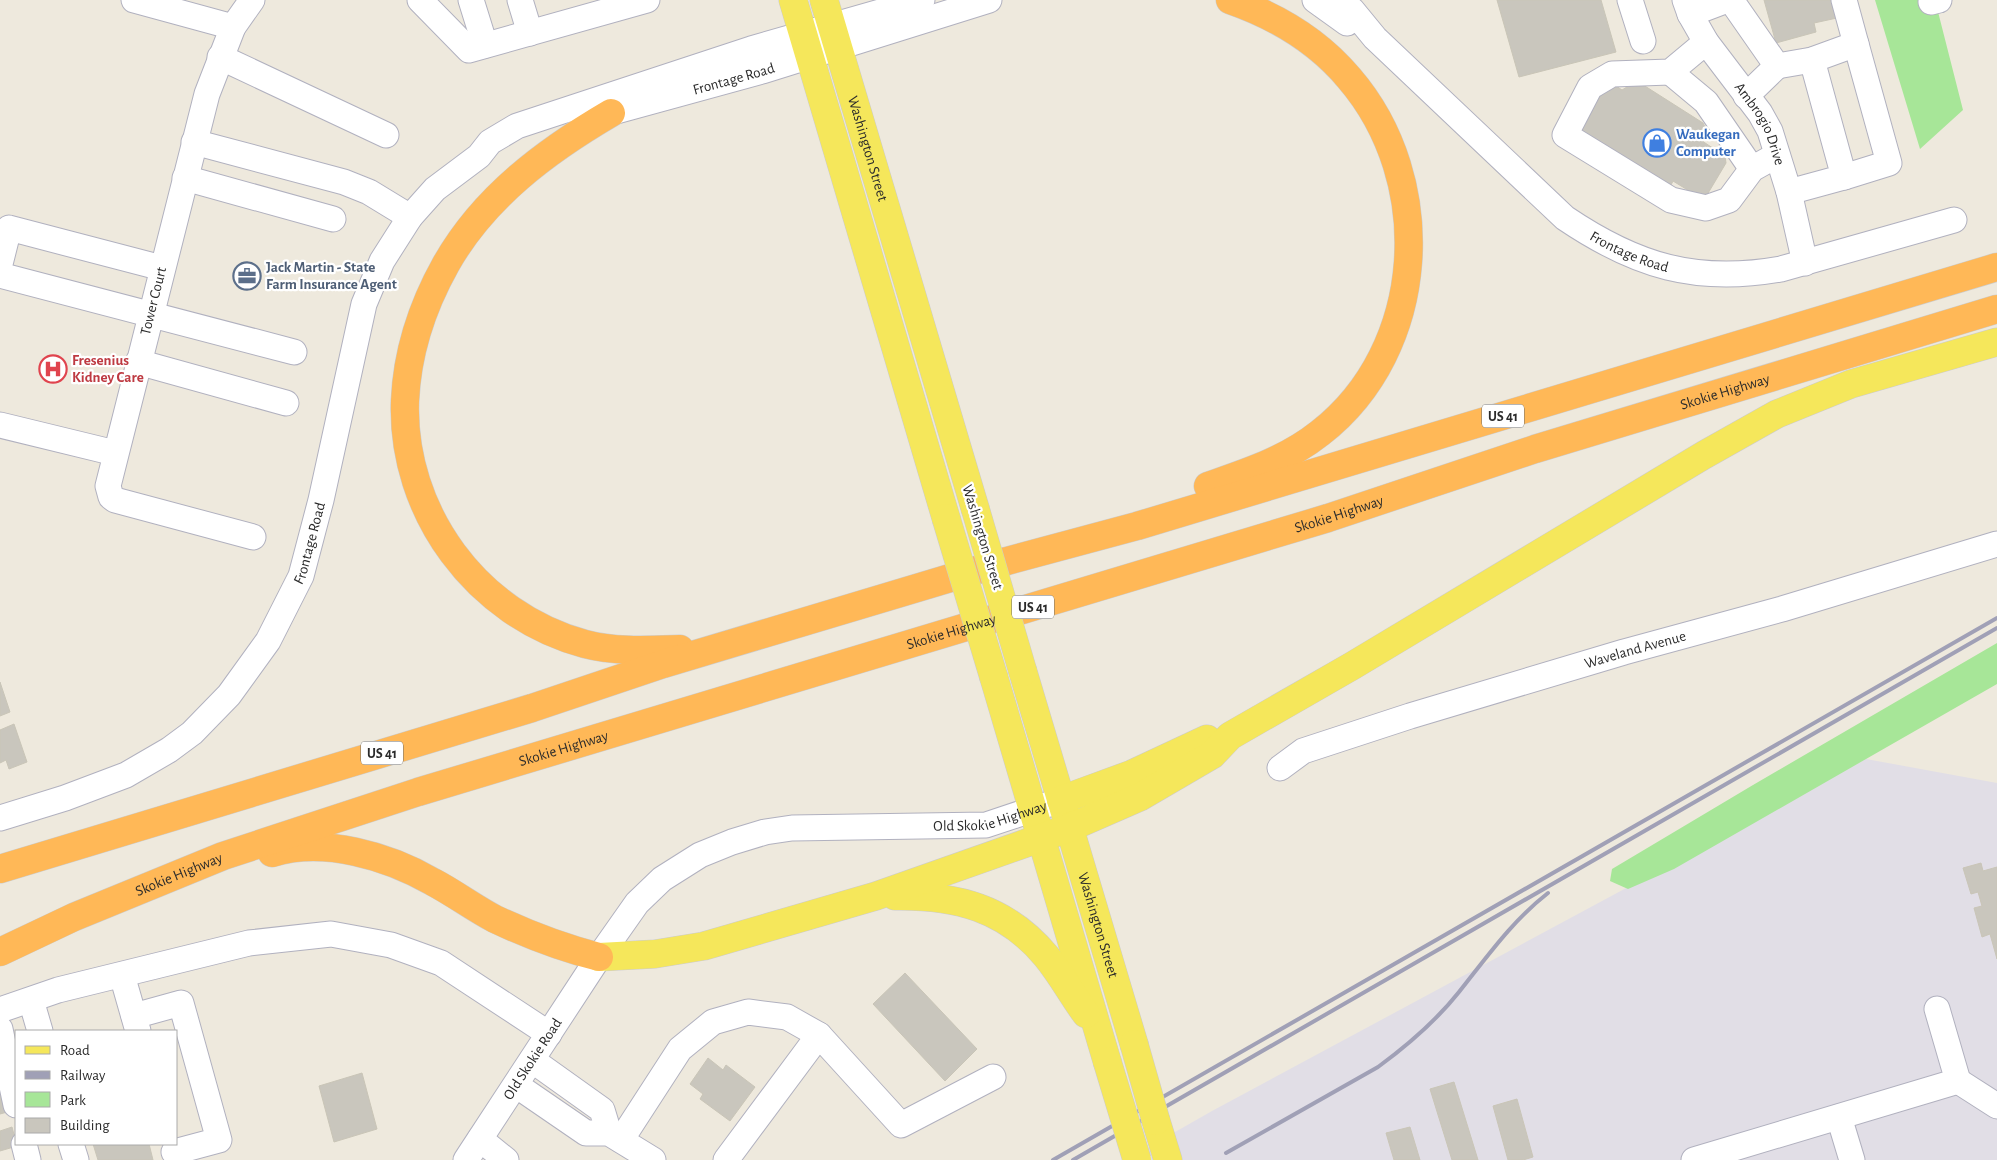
<svg xmlns="http://www.w3.org/2000/svg" width="1997" height="1160" viewBox="0 0 1997 1160" font-family="'Alegreya Sans',sans-serif">
	<style>
		.industrial { fill: #e1dee6 }
		.green { fill: #a7e698 }
		.building { fill: #c9c6bd; stroke: #c9c5b7 }
		.lines { fill: none; stroke-linecap: round; stroke-linejoin: round }
		.minor-casing { stroke: #b1b1bf; stroke-width: 27 }
		.major-casing { stroke: #ccc; stroke-width: 29 }
		.highway-casing { stroke: #ccc; stroke-width: 29 }
		.minor { stroke: #fff; stroke-width: 25 }
		.major { stroke: #f5e75b; stroke-width: 28 }
		.highway { stroke: #ffb857; stroke-width: 28 }
		.rail { stroke: #a0a0b6; stroke-width: 4 }
		.major-bridge-casing { stroke: #ccc; stroke-width: 29; stroke-linecap: butt }
		.major-bridge { stroke: #f5e75b; stroke-width: 28 }
		.labels { text-anchor: middle; stroke-width: 4.5; stroke-linejoin: round; paint-order: stroke }
		.shield { fill: #fff; stroke: #6b6b6b; stroke-width: 1 }
		.shield-label { font-size: 14px; font-weight: bold; fill: #2b2b2b }
		.street-label { font-size: 15px; fill: #2b2b2b; stroke: #fff }
		.shop-label { font-size: 15px; font-weight: bold; fill: #366cbe; stroke: #fff; text-anchor: start }
		.service-label { font-size: 15px; font-weight: bold; fill: #4e5e75; stroke: #fff; text-anchor: start }
		.health-label { font-size: 15px; font-weight: bold; fill: #be3a42; stroke: #fff; text-anchor: start }
	</style>
	<rect width="100%" height="100%" fill="#eee9dd"/>
	<path class="industrial" d="M1866,759L1997,783V1160H1126L1212,1111Z"/>
	<path class="green" d="M1875,0H1935L1963,110L1920,149Z
		M1997,643V684L1674,869L1628,889L1610,881L1612,869L1753,785Z"/>
	<path class="building" d="M1497,0H1601L1616,52L1519,77Z
		M1764,0H1832L1837,18L1814,23L1816,32L1776,43Z
		M1609,81L1622,90L1637,81L1703,123L1706,129L1699,139L1725,156L1726,163L1704,200L1673,181L1669,189L1580,131Z
		M0,682L10,712L0,716Z
		M14,724L27,762L9,769L6,760L0,763V730Z
		M1981,863L1983,871L1997,867V959L1990,934L1982,937L1974,908L1982,906L1978,892L1971,894L1963,868Z
		M905,973L977,1049L945,1081L873,1004Z
		M708,1058L723,1070L726,1065L755,1087L730,1121L700,1099L703,1094L690,1084Z
		M362,1073L377,1129L334,1142L319,1086Z
		M1454,1082L1478,1160H1452L1430,1089Z
		M5,1089L11,1111L0,1114V1090Z
		M1517,1099L1533,1157L1523,1160H1508L1493,1106Z
		M12,1127L17,1146L0,1151V1131Z
		M1410,1127L1420,1160H1394L1386,1133Z
		M93,1144H149L153,1160H98Z"/>
	<g class="lines">
		<g class="minor-casing">
			<g id="minor">
				<path d="M134,0L233,27"/>
				<path d="M252,0L233,27L207,94L108,486L111,497L115,500L253,537"/>
				<path d="M420,0L469,50L647,0"/>
				<path d="M471,0L485,45"/>
				<path d="M520,0L530,33"/>
				<path d="M1315,0L1347,23"/>
				<path id="s1" d="M1337,0L1352,10L1375,38L1565,218C1636,266 1696,284 1781,269L1954,220"/>
				<path d="M1630,0L1643,41"/>
				<path id="s2" d="M1685,0L1690,14L1706,42L1760,113L1770,131L1789,192L1805,263"/>
				<path d="M1731,0L1777,66L1812,60L1856,44L1844,0"/>
				<path d="M1931,2L1939,0"/>
				<path d="M1690,14L1727,0"/>
				<path d="M1706,42L1670,72L1612,74L1590,87L1565,135L1671,200L1706,208L1729,200L1752,169L1777,155"/>
				<path d="M220,57L386,135"/>
				<path d="M1670,72L1706,102L1752,169"/>
				<path d="M1746,96L1777,66"/>
				<path id="s3" d="M591,118L762,71L989,0"/>
				<path d="M194,142L344,182L369,192L410,217"/>
				<path d="M1844,177L1889,163L1856,44"/>
				<path d="M185,178L333,219"/>
				<path d="M1789,192L1844,177L1812,60"/>
				<path d="M0,264L9,228L162,268"/>
				<path d="M0,275L294,352"/>
				<path d="M138,362L286,403"/>
				<path d="M0,425L115,453"/>
				<path id="s4" d="M1280,768L1303,751L1410,716L1624,652L1782,609L1997,544"/>
				<path id="s5" d="M0,818L65,798L126,775L169,750L192,733L229,695L268,641L301,576L321,500L364,304L382,261L410,217L435,189L479,156L490,142L517,126L751,49L922,0"/>
				<path d="M122,975L138,1031"/>
				<path d="M31,1000L40,1031"/>
				<path d="M0,1010L58,990L249,943L331,934L391,945L441,963L549,1034"/>
				<path d="M134,1016L181,1003L219,1140L174,1152"/>
				<path d="M0,1029L16,1105"/>
				<path d="M532,1060L602,1110L609,1133"/>
				<path d="M1958,1081L1997,1106"/>
				<path d="M516,1085L586,1133H609L653,1160"/>
				<path d="M1839,1117L1852,1160"/>
				<path d="M480,1139L506,1160"/>
				<path d="M621,1140L680,1049L713,1022L748,1012L787,1017L819,1035L901,1125L993,1077"/>
				<path d="M24,1144L28,1160"/>
				<path d="M71,1144L76,1160"/>
				<path id="s6" d="M466,1160L599,957L637,903L662,879L700,855L732,842L765,832L792,828L986,825L1061,800"/>
				<path d="M726,1160L819,1035"/>
				<path d="M1694,1160L1958,1081L1937,1009"/>
			</g>
		</g>
		<g class="major-casing">
			<g id="major">
				<path d="M793,0L946,518"/>
				<path id="s7" d="M824,0L975,508"/>
				<path id="s8" d="M1023,672L1134,1044"/>
				<path d="M994,678L1107,1061"/>
				<path d="M1061,800L1132,774L1207,739"/>
				<path d="M895,896C956,895 1006,908 1046,956C1061,974 1072,995 1086,1014"/>
				<path d="M599,957L655,954L704,946L876,896L1069,828L1140,797L1212,755L1230,736L1352,666L1704,455L1777,414L1851,384L1997,342"/>
				<path d="M1156,1121L1168,1160"/>
			</g>
		</g>
		<g class="highway-casing">
			<g id="highway">
				<path d="M611,113C546,151 484,197 446,264C423,305 407,353 405,401C401,512 477,615 585,644C615,652 649,650 680,649"/>
				<path d="M1208,486C1248,472 1286,460 1320,433C1428,349 1437,180 1349,78C1318,41 1276,16 1230,0"/>
				<path d="M272,853C324,837 388,856 433,882C454,893 474,908 495,919C529,935 563,948 599,957"/>
				<path d="M0,869L532,708L663,664L1007,561L1137,526L1997,267"/>
				<path id="s9" d="M0,952L74,917L223,856L418,792L1328,518L1535,449L1997,309"/>
			</g>
		</g>
		<use href="#minor" class="minor"/>
		<use href="#major" class="major"/>
		<use href="#highway" class="highway"/>
		<path class="rail" d="M1226,1153L1378,1067C1408,1045 1436,1021 1459,992C1487,957 1512,921 1548,893
			M1053,1160L1997,618
			M1073,1160L1997,628"/>
		<g class="major-bridge-casing">
			<path id="major-bridge" d="M975,508L1023,672
				M946,518L994,678
				M1134,1044L1156,1121
				M1107,1061L1137,1160"/>
		</g>
		<use href="#major-bridge" class="major-bridge"/>
	</g>
	<defs>
		<g id="shop-ring" transform="scale(1.4375)"><circle r="9.5" fill="#fff" stroke="#3f7fe0" stroke-width="1.5"/><path d="M-5-2.5h2.3a2.7 3.5 0 0 1 5.4 0H5L5.5 6h-11ZM-1.5-2.5h3a1.5 2.3 0 0 0-3 0Z" fill="#3f7fe0"/></g>
		<g id="office-ring" transform="scale(1.4375)"><circle r="9.5" fill="#fff" stroke="#5c6f8a" stroke-width="1.5"/><path d="M-6-3h4V-5.5h4V-3h4V5H-6ZM-1-4.5V-3h2v-1.5ZM-6 0V1H6V0Z" fill="#5c6f8a"/></g>
		<g id="hospital-ring" transform="scale(1.4375)"><circle r="9.5" fill="#fff" stroke="#e0444e" stroke-width="1.5"/><path d="M-5-5h3v3.5h4V-5h3V5h-3V1.5h-4V5h-3Z" fill="#e0444e"/></g>
	</defs>
	<g fill-rule="evenodd">
		<use href="#shop-ring" x="1657" y="143"/>
		<use href="#office-ring" x="247" y="276"/>
		<use href="#hospital-ring" x="53" y="369"/>
	</g>
	<g class="labels">
		<g class="shield">
			<rect x="1482" y="404.5" width="42" height="23" rx="4"/>
			<rect x="1012" y="595.5" width="42" height="23" rx="4"/>
			<rect x="361" y="741.5" width="42" height="23" rx="4"/>
		</g>
		<g class="shield-label">
			<text x="1503" y="421">US 41</text>
			<text x="1033" y="612">US 41</text>
			<text x="382" y="758">US 41</text>
		</g>
		<g class="street-label">
			<text dy="5" stroke="none"><textPath href="#s3" startOffset="148">Frontage Road</textPath></text>
			<text dy="5" stroke="none"><textPath href="#s2" startOffset="146">Ambrogio Drive</textPath></text>
			<text dy="5" stroke="none"><textPath href="#s7" startOffset="155">Washington Street</textPath></text>
			<text dy="5" stroke="none"><textPath href="#s1" startOffset="389">Frontage Road</textPath></text>
			<text transform="translate(153 301) rotate(-76)" y="5">Tower Court</text>
			<text dy="5" stroke="none"><textPath href="#s9" startOffset="1815">Skokie Highway</textPath></text>
			<text dy="5" stroke="none"><textPath href="#s9" startOffset="1410">Skokie Highway</textPath></text>
			<text transform="translate(983 537) rotate(73)" y="5">Washington Street</text>
			<text dy="5" stroke="none"><textPath href="#s5" startOffset="438">Frontage Road</textPath></text>
			<text dy="5" stroke="none"><textPath href="#s9" startOffset="1005">Skokie Highway</textPath></text>
			<text dy="5" stroke="none"><textPath href="#s4" startOffset="376">Waveland Avenue</textPath></text>
			<text dy="5" stroke="none"><textPath href="#s9" startOffset="600">Skokie Highway</textPath></text>
			<text dy="5" stroke="none"><textPath href="#s6" startOffset="684">Old Skokie Highway</textPath></text>
			<text dy="5" stroke="none"><textPath href="#s9" startOffset="195">Skokie Highway</textPath></text>
			<text dy="5" stroke="none"><textPath href="#s8" startOffset="264">Washington Street</textPath></text>
			<text dy="5" stroke="none"><textPath href="#s6" startOffset="121">Old Skokie Road</textPath></text>
		</g>
		<g class="shop-label">
			<text x="1676" y="139">Waukegan<tspan x="1676" dy="17">Computer</tspan></text>
		</g>
		<g class="service-label">
			<text x="266" y="272">Jack Martin - State<tspan x="266" dy="17">Farm Insurance Agent</tspan></text>
		</g>
		<g class="health-label">
			<text x="72" y="365">Fresenius<tspan x="72" dy="17">Kidney Care</tspan></text>
		</g>
	</g>
	<rect x="15" y="1030" width="162" height="115" fill="#ffffff" stroke="#aaaaaa"/>
	<rect x="25" y="1046" width="25" height="8" fill="#f5e75b" stroke="#aaaaaa"/>
	<text x="60" y="1055" font-size="15" fill="#2b2b2b">Road</text>
	<rect x="25" y="1071" width="25" height="8" fill="#a0a0b6" stroke="#aaaaaa"/>
	<text x="60" y="1080" font-size="15" fill="#2b2b2b">Railway</text>
	<rect x="25" y="1092" width="25" height="15" fill="#a7e698" stroke="#aaaaaa"/>
	<text x="60" y="1105" font-size="15" fill="#2b2b2b">Park</text>
	<rect x="25" y="1118" width="25" height="15" fill="#c9c6bd" stroke="#aaaaaa"/>
	<text x="60" y="1130" font-size="15" fill="#2b2b2b">Building</text>
</svg>
